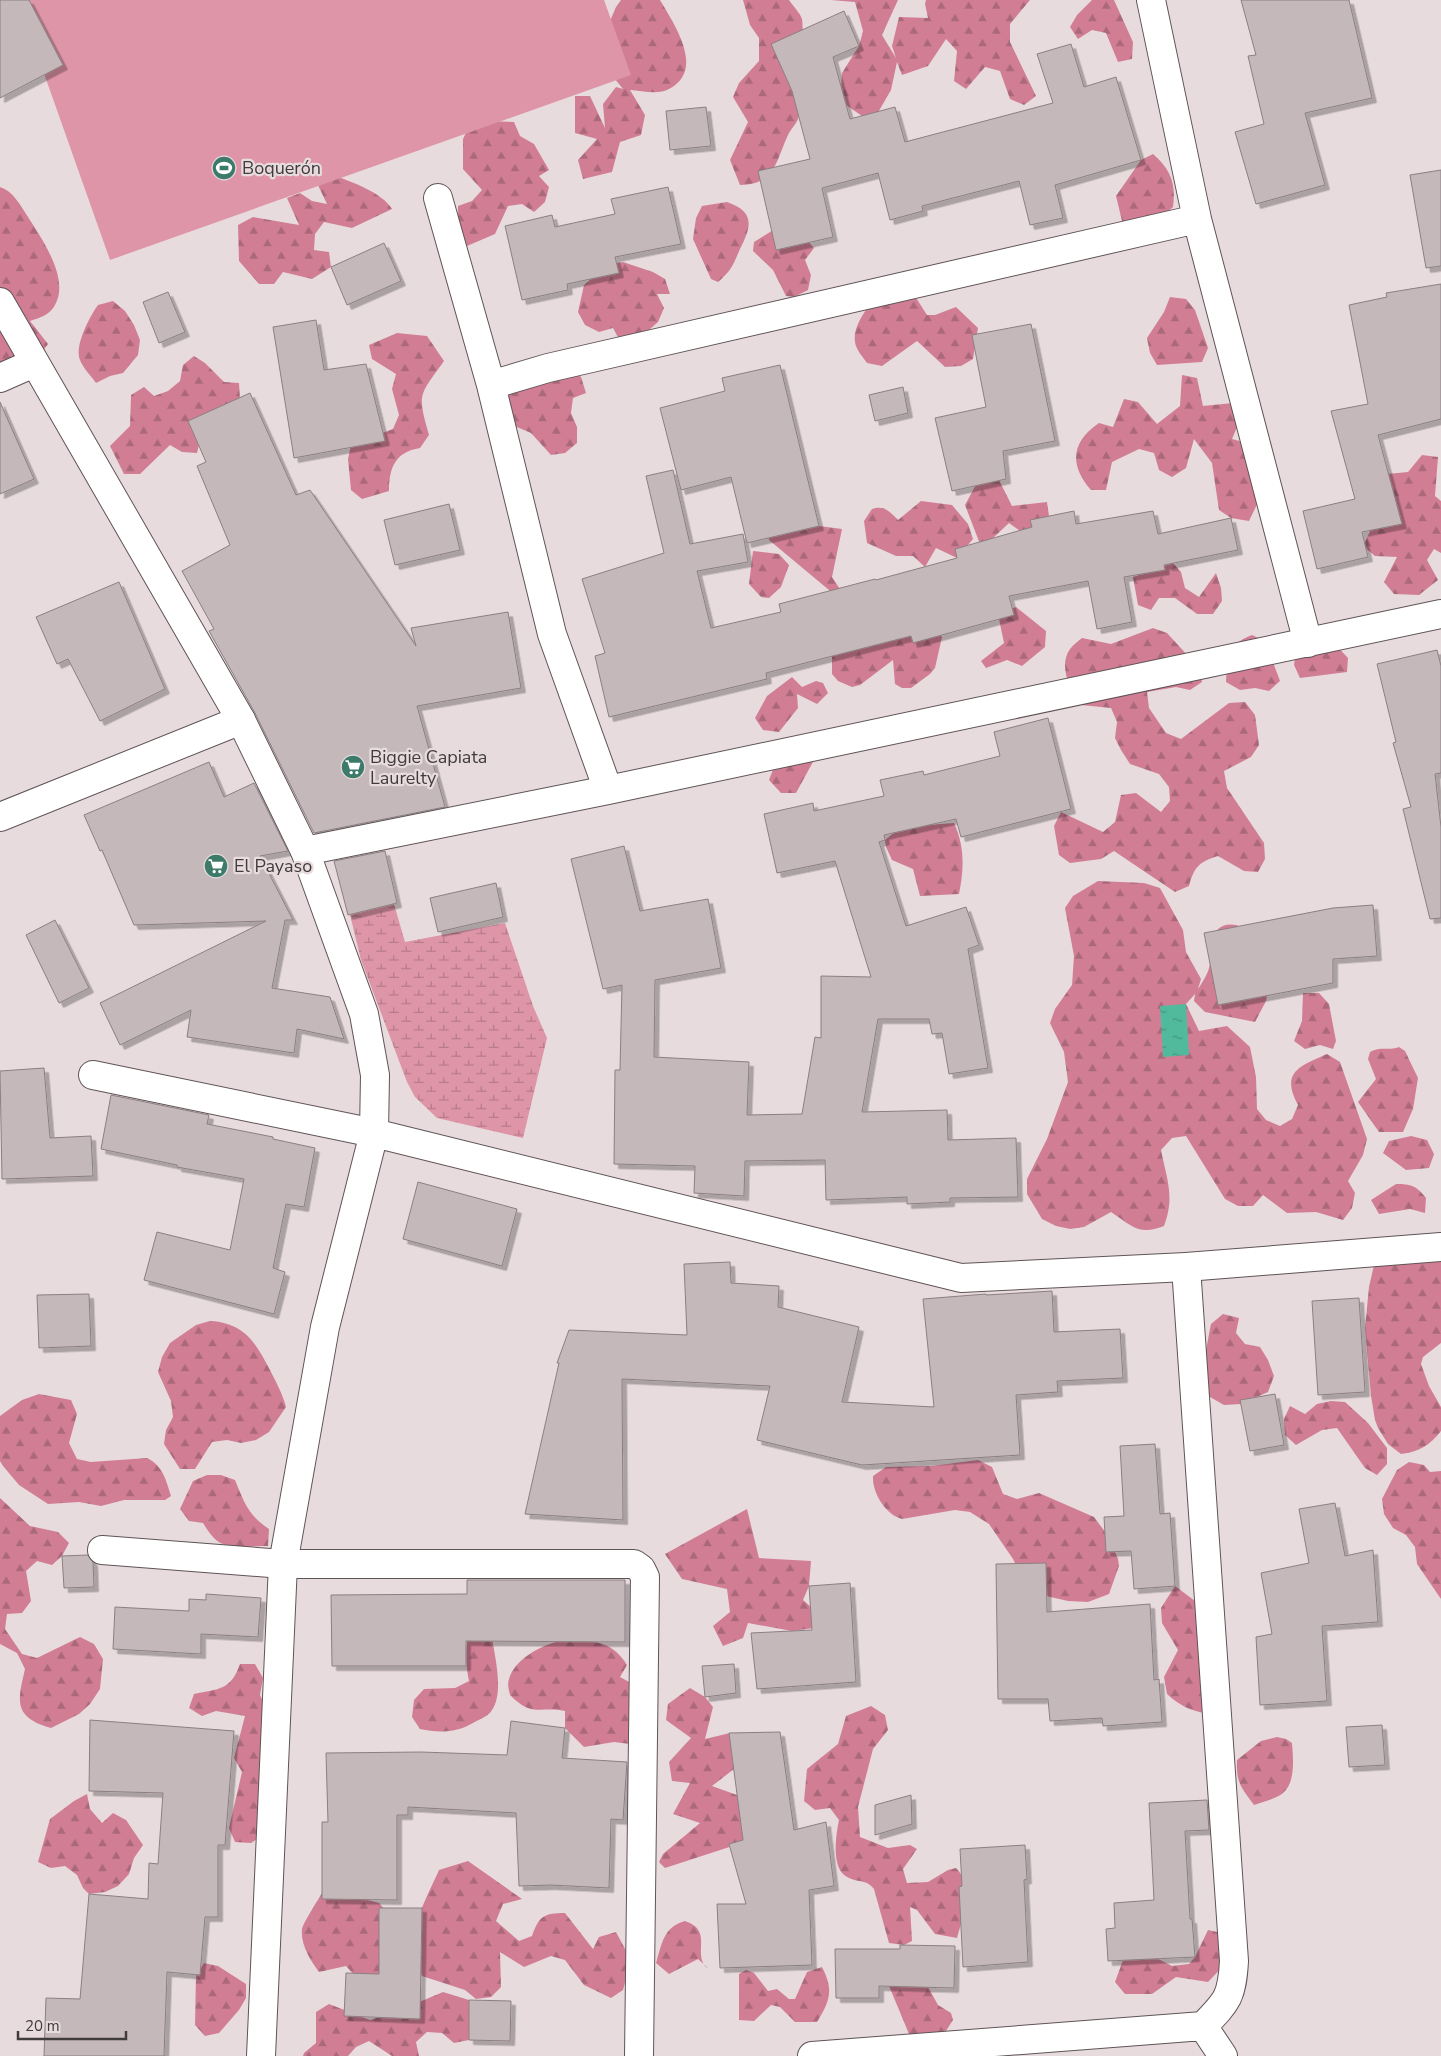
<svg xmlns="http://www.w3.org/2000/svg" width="1441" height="2056" viewBox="0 0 1441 2056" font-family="'Nunito Sans',sans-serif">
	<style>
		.forest { fill: url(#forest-firs) }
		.wetland { fill: url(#wetland-marsh) }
		.pitch { fill: #df95a8 }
		.water { fill: url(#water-ripples) }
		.building { fill: #c4b8bb; stroke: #8b7f82; filter: url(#shadow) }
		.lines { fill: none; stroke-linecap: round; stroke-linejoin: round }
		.minor-casing { stroke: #5f5456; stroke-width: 30 }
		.tertiary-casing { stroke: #5f5456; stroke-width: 30 }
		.minor { stroke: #fff; stroke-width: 28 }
		.tertiary { stroke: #fff; stroke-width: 28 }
		.labels { text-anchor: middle; stroke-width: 4.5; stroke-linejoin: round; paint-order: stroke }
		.poi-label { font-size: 18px; fill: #403b3c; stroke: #e8dbde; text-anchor: start }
	</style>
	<defs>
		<pattern id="forest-firs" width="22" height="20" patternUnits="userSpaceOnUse" patternTransform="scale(1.25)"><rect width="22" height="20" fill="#d17e95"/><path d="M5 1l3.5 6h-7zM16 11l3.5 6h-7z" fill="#ab687b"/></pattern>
		<pattern id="wetland-marsh" width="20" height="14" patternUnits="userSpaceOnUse" patternTransform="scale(1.25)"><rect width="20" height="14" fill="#df95a8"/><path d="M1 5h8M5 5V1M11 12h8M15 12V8" fill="none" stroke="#b67b8a"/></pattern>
		<pattern id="water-ripples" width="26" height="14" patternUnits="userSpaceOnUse" patternTransform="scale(1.25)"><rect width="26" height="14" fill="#51b99c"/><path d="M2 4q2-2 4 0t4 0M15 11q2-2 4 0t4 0" fill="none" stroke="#459880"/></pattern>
		<filter id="shadow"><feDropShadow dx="4.5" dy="4.5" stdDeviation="0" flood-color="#0004"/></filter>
	</defs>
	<rect width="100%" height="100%" fill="#e8dbde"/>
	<path class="forest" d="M621,0H660C674,24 706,70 669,89C659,95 642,91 630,90L645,115L641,135L620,142L612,172L583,179L578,160L597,139L575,133V96H590L605,128L603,104L616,87L623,89L615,79L610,21L616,7Z
		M743,0H789C793,6 800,13 802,19C804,29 802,111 798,119C796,124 791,129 788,135C776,161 775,185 740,185L730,160L748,122L733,97L739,83L759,61V38L750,25Z
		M831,0H898L882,35L896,58L892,46L899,17L928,18L925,4L926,0H1030L1010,24V42L1036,96L1024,105L1010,99L1000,71L985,67L966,89L954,81L957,51L946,39L928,66L902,75L897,62L891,90L876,116H862L846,105L841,90L842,73L859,46L863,31L855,2Z
		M1092,0H1114L1133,42L1132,59L1118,62L1106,33L1092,30L1078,39L1070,27L1077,15Z
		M483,121L514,122L520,136L534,144L549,170L539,176L549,187L545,202L534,212L522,204L508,206L495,234L467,246L458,234V206L472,201L482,190L463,169V139L469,126Z
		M1153,154C1171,170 1176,183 1173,207L1151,227L1123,225L1116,196L1141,160Z
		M331,175C349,180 383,193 392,209L352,228L324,222L315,234L314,250L329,252L331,267L312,279L283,272L274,284H259L239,261L238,225L253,217L299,225L287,198L300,193L312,201L327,204L315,179Z
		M0,187C13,191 21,206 28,217C42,239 70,279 55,305C50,315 39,318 30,321L48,344L25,376L0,390Z
		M727,202C756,212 751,227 740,249C733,265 732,270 718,282L711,279L693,239L696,218L702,206Z
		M796,228L814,248L805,260L811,275L808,290L794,297L786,296L773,270L753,251L754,242L775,229Z
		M623,262L653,272L665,279L670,294H657L664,308L658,322L634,343L620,341L613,328L599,332L585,325L578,312L584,285L607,265Z
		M886,284L911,290L927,315H935L956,307L978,328L973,359L961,366L945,367L917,341L882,366L867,363C863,357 856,350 855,342C852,322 875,299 886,284Z
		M1170,297L1186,299L1195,310L1208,348L1202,362L1157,365L1150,353L1147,338L1164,312Z
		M113,301L125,311L134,325L140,340L138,355L123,373L110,376L96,383C91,376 83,368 80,360C74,346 90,316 98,305Z
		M397,333L427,336L444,361C419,396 417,393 429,435L420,448C395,452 389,468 389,491L362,499L351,490L348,459L351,445L393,429L399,415L392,389L396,374L372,359L369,345Z
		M194,356L205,363L224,382L239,383L240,399L204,424L197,453L182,452L170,445L140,474H124L110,446L130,426L131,395L144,387L154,396L168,391L180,381L183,365Z
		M568,367L581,377L586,393L573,398L571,413L577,427V443L565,453L551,455L531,433L503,421V380Z
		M1182,375L1197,378L1203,406L1233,403L1243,413L1232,439L1247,443L1254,457L1248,470L1261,496L1249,521L1231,518L1219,510L1212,463L1194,439L1186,468L1172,477L1159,470L1154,453L1139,449L1112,462L1106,490H1091C1069,465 1071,442 1099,423L1113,427L1124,399L1138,402L1157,424L1180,406Z
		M1422,455L1438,457L1435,496L1441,501V553L1434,549L1427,560L1438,580L1419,595L1394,594L1384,582L1397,557L1375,556L1363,546L1373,525L1387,474L1408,472Z
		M997,476L1012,506L1047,502L1052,537L1040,545L1009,523L993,538L980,544L965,505L979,479Z
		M921,501L952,505L968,524L973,539L957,558L936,548L925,567L913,556H896L867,543L864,521L872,509C885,505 890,512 898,520Z
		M819,526L842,529L832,577L853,609L930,617L942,637L935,668L930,674L911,688H902L895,684L893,660L860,685L852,687L838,681L832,674V598L829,590L769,540L767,530Z
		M753,551L779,554L789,565L781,587L769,598L761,597L749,584Z
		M1173,563L1181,572L1185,588L1199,597L1216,573L1221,588L1222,601L1213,614H1197L1175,598H1159L1151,610L1138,605L1133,577Z
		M1016,607L1046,631L1045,647L1022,666L1007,660L986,668L981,661L1004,643L998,614Z
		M1153,628L1167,633L1200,669L1202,682L1190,690L1176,687L1147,692L1149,708L1166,733L1181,739L1229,703L1245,702L1255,715L1259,745L1251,757L1224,771L1227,788L1264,843L1265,859L1258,872L1244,871L1218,856C1199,862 1194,867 1189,886L1175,892L1114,851L1101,859L1070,863L1059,855L1054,826L1061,812L1103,832L1115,822L1121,795L1136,793L1161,812L1170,801L1169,787L1159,774L1130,764L1121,750L1115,738L1117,722L1111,708L1081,705C1070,690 1058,666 1070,649C1073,645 1078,641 1082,638L1111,644Z
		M1252,635L1265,641L1280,681L1269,691L1255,688L1240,690L1226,682C1228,656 1225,646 1252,635Z
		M1329,638L1348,658L1347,672L1300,678L1294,665L1296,650Z
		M792,677L802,687L816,681L823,683L828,693L817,704L797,694L798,708L779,732L763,730L755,718L767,696Z
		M777,759L814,760L796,793H781L769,780Z
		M954,823C965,847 964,869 959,894L920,896L913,869L892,860L886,847L885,840L901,827Z
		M1098,881L1144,883L1160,888L1183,930L1186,952L1201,979L1198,989C1202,983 1207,975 1209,968C1215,951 1206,920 1237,925L1247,937L1271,977L1266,1001L1255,1022L1205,1012L1194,1001L1195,994L1186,1004L1199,1031L1227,1026L1250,1047L1256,1077L1257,1109L1266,1120L1280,1126L1292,1119L1298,1105C1280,1072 1300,1066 1327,1054L1340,1062L1367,1139L1363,1155L1348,1181L1355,1193L1352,1208L1343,1220L1316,1212L1287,1213L1263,1195L1253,1206H1238L1225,1199L1186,1136L1172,1138L1161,1150C1167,1180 1175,1197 1164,1226C1139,1236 1132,1226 1111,1212L1084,1227L1070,1229L1056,1226L1042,1219L1027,1194V1179L1047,1139L1068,1082L1064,1052L1050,1023L1055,1009L1072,985L1074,956L1065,908L1073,896Z
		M1303,993H1319L1329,1004L1336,1041L1333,1049L1320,1045L1305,1049L1294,1041L1302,1021Z
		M1399,1047L1405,1051L1418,1078L1413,1109L1403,1132H1379L1358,1102L1376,1079L1368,1059L1370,1052C1380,1046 1389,1051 1399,1047Z
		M1411,1136L1427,1140L1434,1154L1429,1168L1406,1170L1383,1153L1389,1141Z
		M1396,1184C1411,1184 1417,1186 1426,1198L1425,1213L1410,1209L1379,1214L1371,1200Z
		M1441,1255V1343L1423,1357L1421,1364L1429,1386L1441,1407V1431C1430,1445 1419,1452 1401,1454L1388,1444L1378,1428L1375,1420L1371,1396L1365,1328L1369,1287L1374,1265Z
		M1223,1314L1239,1318L1236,1333L1245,1344L1260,1347L1268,1360L1274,1376L1268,1392L1241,1404L1224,1405L1210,1397L1202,1384L1205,1355L1211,1324Z
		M210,1321C245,1323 256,1343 271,1372C277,1384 283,1395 286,1407L269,1432L256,1440L241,1443L227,1440L212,1442L195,1469H180L164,1444L166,1430L173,1417L171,1401L158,1372L162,1357L170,1343L196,1325Z
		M39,1394L71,1400L77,1414L69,1443L77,1459L91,1462L147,1458C163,1466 166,1480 171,1496L165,1500H124L101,1506L79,1502L48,1504L19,1485L3,1466L0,1461V1416L22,1400Z
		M1331,1401L1345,1402L1368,1423L1387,1448V1464L1377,1475L1365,1468L1337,1428L1322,1430L1296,1445L1285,1435L1284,1419L1290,1406L1305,1414L1317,1404Z
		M978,1460L992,1467L1003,1494L1017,1499L1039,1493L1094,1517L1109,1537L1118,1559L1119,1566L1109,1594L1088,1602L1068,1601L1033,1593L1024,1581L1013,1559L989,1524L970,1512L955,1510L902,1519C886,1515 872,1493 873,1476L886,1467L932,1466Z
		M1409,1462L1424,1465L1430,1472L1441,1471V1599L1417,1564L1415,1547L1406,1535L1393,1528L1384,1514L1382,1499L1397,1470Z
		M207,1475H221L235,1480C244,1502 248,1515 269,1529L268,1546C257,1546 233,1548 223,1544C214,1541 208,1531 203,1523L189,1521L180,1509L193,1481Z
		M0,1498L30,1526L58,1532L69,1543L62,1556L52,1565L37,1561L26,1571L31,1601L22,1613L7,1614L5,1629L22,1654L37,1658L80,1637L94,1644L103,1659L100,1689L90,1704L79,1714L51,1728C12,1717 18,1700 25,1669L17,1653L0,1644Z
		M747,1509L759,1558L811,1561L809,1586L803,1600L819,1614L814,1628L792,1631L748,1623L743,1638L723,1646L713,1626L730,1612L727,1589L682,1579L665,1554Z
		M1175,1586L1203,1607L1225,1626L1209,1714C1191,1711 1180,1706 1167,1694L1164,1677L1178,1650L1162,1623L1161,1608Z
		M471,1626L492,1638C495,1657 504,1693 492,1710C489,1716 478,1720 473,1723C456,1733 438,1733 420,1729L412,1717L414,1700L424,1689L455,1688L469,1681C465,1662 465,1645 471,1626Z
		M559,1641C587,1641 610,1637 627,1665L620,1677L633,1684L630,1744L614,1742L584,1747L565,1728V1711C538,1706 533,1718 510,1695C509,1691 507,1684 509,1679C515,1659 540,1646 559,1641Z
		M240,1664H255L263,1678L260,1695L273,1723L263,1835L251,1843L235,1842L229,1828L242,1772L234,1758L245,1716L216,1711L202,1716L189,1708L194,1694C219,1689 231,1690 240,1664Z
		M690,1688L705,1697L713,1707L705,1739L730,1733L743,1762L712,1786L737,1795L751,1840L665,1868L659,1862L663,1854L700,1823L673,1814L690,1783L672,1781L669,1762L691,1738L666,1720L668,1704Z
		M871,1706L885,1715L888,1730L873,1749L858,1807L860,1837L888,1848L910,1845L917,1849L903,1869L907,1883L928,1882L948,1870L956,1868C975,1887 963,1916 957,1938L935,1934L917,1910L910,1907L912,1941L904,1945L889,1943L874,1889C866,1879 860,1883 849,1878C830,1871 836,1835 839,1820L830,1808L815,1810L804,1801L807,1769L838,1744L846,1716Z
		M1277,1737L1286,1739L1292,1743C1293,1758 1296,1782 1283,1793C1276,1799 1262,1802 1254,1805C1241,1787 1236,1783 1237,1760L1261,1741Z
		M87,1794L90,1809L102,1823L113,1813L126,1820L143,1845L134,1858L129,1874L118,1886L105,1892L89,1894L83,1888L77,1875L65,1866L51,1868L38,1862L50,1819L74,1801Z
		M468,1861L522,1899L503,1904L496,1921L519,1941L532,1936C539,1916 544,1913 565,1913L593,1949L599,1937L616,1932L631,1960L623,1990L611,1998L584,1985L565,1960L551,1956L524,1967L500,1952L501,1987L491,1997L476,1999L465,1990L422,1976C419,1969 412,1959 412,1951C412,1923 428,1895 439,1870Z
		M325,1888L379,1903L389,1914L401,1955L369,1985L356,1977L346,1966L319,1972C311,1961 300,1944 302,1929C304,1921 320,1897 325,1888Z
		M685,1921C711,1930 696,1948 703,1963C704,1966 707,1967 709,1969L698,1959L669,1974L656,1963C662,1944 663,1927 685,1921Z
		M1208,1930L1222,1933L1228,1961L1208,1982L1176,1977L1152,1994H1125L1115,1982L1126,1952L1143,1951L1172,1966L1189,1964L1195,1957Z
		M204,1963L218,1966L246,1984V1998L239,2010L219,2033L205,2036L195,2025L196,1975Z
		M822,1967C834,1990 830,2001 817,2022H795L780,2007L771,2005L754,2021L739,2020V1974L746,1970L754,1973L768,1991L777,1989L789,1999H795L807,1972Z
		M887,1981L927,1985L938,2005L951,2013L953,2020L944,2034L923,2041L909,2034Z
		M443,1992L469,2000L474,2014L469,2040L454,2043L442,2033L427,2032L416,2042L419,2056H392L369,2041L356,2047L348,2056H303L304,2053L316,2043V2012L329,2004L370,2020L398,2011Z"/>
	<path class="wetland" d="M394,904L405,942L505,923L533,1006L547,1038L523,1138L437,1118L415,1097L407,1082L361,960L350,915Z"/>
	<path class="pitch" d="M18,0H604L631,75L110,260Z"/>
	<path class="water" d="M1186,1004L1189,1055L1163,1057L1160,1006Z"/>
	<path class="building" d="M0,0H29L63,65L0,98Z
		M1241,0H1349L1372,98L1305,113L1325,185L1256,204L1235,132L1264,124L1248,56L1256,55Z
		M844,11L859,46L833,57L850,119L895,107L905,142L1053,103L1037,54L1071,44L1084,87L1116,77L1141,160L1055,185L1063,218L1030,225L1019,181L922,206L923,211L890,220L878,173L822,188L833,237L776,250L758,171L810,159L792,91L771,44Z
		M706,107L711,146L670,150L666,111Z
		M1441,170V266L1426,268L1410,175Z
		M668,187L681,244L615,257L619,273L567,284L568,290L522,300L505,226L552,215L555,227L615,214L611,199Z
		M384,243L401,281L347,305L331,267Z
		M1441,284V419L1378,435L1402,524L1362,532L1368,557L1317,569L1303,511L1355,499L1331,411L1368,404L1349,305L1387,297L1386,293Z
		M168,292L185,332L159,343L143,302Z
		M316,320L324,370L366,364L385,441L294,458L273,327Z
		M1031,324L1055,441L1003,451L1006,479L952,491L935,418L986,407L972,335Z
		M780,365L819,526L747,543L731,477L681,490L660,408L725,391L722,378Z
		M903,387L908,413L875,421L869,395Z
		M250,393L296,495L310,490L416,646L411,628L508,612L521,688L417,706L445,807L314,833L255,713L209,631L214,629L182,571L230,545L197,466L206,462L188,421Z
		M0,402L34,479L0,494Z
		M673,470L690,544L743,534L748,562L697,571L711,628L781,612L779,604L875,579L876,580L957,558L955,549L1032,527L1030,520L1074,511L1076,524L1153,511L1158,534L1231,518L1238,550L1164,565L1165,570L1124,577L1132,622L1097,629L1088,581L1009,596L1014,615L913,643L911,636L766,673L767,679L609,717L595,656L605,653L582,579L664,553L646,476Z
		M449,504L460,550L395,565L384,520Z
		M119,582L165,689L100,721L68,659L57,664L36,617Z
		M1437,650L1441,666V773L1435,774L1441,827V918L1430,919L1403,809L1411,807L1393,743L1396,742L1377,664Z
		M1048,718L1071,809L961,837L956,819L884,835L885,840L879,842L906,926L966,907L979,945L968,949L988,1068L949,1074L942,1033L932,1034L929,1019H878L862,1112L947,1110L948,1140L1016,1138L1018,1197L950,1198V1202L907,1204V1197L826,1200L825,1160L745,1161L744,1196L694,1193L695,1166L614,1164L615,1070H620L622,985L603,989L571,859L624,846L640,911L708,899L721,968L655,980L654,1057L749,1062L747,1115L802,1114L815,1037L821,1038V976L871,977L835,861L777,873L764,814L813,803L814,811L884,796L880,780L923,771L924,775L1000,756L994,732Z
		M209,762L224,797L254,783L288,851L260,856L293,920H285L272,988L330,997L344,1039L297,1029L294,1053L187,1037L191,1010L120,1045L100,1003L266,921L134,925L102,850L100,851L84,815Z
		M385,851L397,903L348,915L334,861Z
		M496,883L503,917L438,932L430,898Z
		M1373,905L1377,956L1333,959V983L1218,1005L1204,933L1333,908Z
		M55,920L89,988L59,1003L26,935Z
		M44,1068L50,1138L91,1136L93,1176L2,1179L0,1071Z
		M111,1095L209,1115L207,1124L273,1137V1139L315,1148L304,1207L286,1204L273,1268L285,1272L274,1314L144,1280L157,1232L230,1250L244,1179L177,1167V1165L101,1149Z
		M418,1182L517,1209L502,1266L403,1239Z
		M730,1262L731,1283L779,1286L778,1307L859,1327L842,1402L934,1407L923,1299L986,1294V1295L1052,1291L1054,1332L1120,1329L1123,1378L1057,1381L1058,1392L1016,1395L1020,1455L862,1465L757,1440L770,1386L622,1379L623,1520L525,1514L559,1363H557L569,1330L687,1335L684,1264Z
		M89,1294L91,1346L39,1348L37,1295Z
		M1359,1298L1365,1392L1318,1395L1312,1301Z
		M1275,1394L1284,1445L1250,1451L1240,1400Z
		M1155,1444L1160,1514L1170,1513L1175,1586L1134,1589L1131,1551L1106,1552L1104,1517L1124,1516L1120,1446Z
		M1335,1503L1345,1556L1373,1550L1378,1622L1322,1626L1327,1701L1260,1705L1256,1637L1272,1634L1261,1573L1309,1563L1299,1509Z
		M88,1555L93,1562L94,1587L64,1588L62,1556Z
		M1046,1563L1047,1612L1150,1604L1154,1680L1159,1679L1162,1722L1103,1726L1102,1718L1050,1721L1048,1699H998L996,1564Z
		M467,1580H625V1642L466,1641V1666H332L331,1595L467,1594Z
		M850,1583L856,1682L757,1689L751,1633L812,1630L809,1586Z
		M206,1594L261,1598L258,1637L201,1634V1654L113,1649L115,1607L189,1611V1599L206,1600Z
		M734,1664L736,1693L705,1697L702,1666Z
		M90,1720L234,1731L225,1845H218V1917H205L200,1975L167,1972L164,2056H44L46,1998L80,1999L89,1894L148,1899L149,1863L158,1864L163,1793L89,1791Z
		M511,1721L565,1728L562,1758L627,1762L623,1820L611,1819L609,1888L551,1885L519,1886L516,1813L408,1807V1815H397V1900L322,1899V1822H328L326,1753L421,1752L507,1755Z
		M1382,1725L1385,1765L1349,1767L1346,1727Z
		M780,1732L794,1830L826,1822L834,1886L809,1890L812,1965L720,1968L717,1904H746L729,1844L743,1840L729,1733Z
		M911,1795L912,1824L875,1835V1805Z
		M1207,1800L1209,1830L1185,1831L1190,1919H1192L1195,1957L1108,1961L1106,1929L1115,1928L1114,1903L1154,1900L1149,1803Z
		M1025,1845L1027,1879L1024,1880L1028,1962L963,1967L959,1887L962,1886L960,1849Z
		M379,1908H422L420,2019L344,2016L346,1973L379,1974Z
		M900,1945L955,1946L954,1988L879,1986V1998H836L835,1949H900Z
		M469,2000L511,2001L510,2041L469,2040Z"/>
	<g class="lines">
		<g class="minor-casing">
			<path id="minor" d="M1151,0L1197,219L1308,643
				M438,198L491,385L552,634L608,790
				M0,378L34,363
				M491,385L548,368L1197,219
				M0,817L241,720
				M305,851L608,790L1441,614
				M93,1075L374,1133
				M1186,1267L1234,1961C1232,1996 1228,2001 1203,2026
				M102,1550L283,1564H634L641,1569L645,1577L639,2056
				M812,2056L1203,2026L1223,2056"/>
		</g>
		<g class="tertiary-casing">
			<path id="tertiary" d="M0,302L241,720L305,851L364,1014L375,1075L374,1133L325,1327L283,1564L261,2056
				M374,1133L961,1278L1186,1267L1441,1247"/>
		</g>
		<use href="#minor" class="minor"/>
		<use href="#tertiary" class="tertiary"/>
	</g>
	<defs>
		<g id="stadium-disc" transform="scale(1.25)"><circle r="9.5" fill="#3c7b69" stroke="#e8dbde"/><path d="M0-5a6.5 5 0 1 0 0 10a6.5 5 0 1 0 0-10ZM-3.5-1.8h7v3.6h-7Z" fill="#fff"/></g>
		<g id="supermarket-disc" transform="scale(1.25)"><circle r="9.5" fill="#3c7b69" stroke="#e8dbde"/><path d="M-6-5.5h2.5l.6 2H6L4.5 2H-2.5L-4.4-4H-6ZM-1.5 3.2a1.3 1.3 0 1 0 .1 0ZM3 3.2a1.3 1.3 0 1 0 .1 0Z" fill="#fff"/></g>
	</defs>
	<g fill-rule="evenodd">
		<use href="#stadium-disc" x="224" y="168"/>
		<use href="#supermarket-disc" x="353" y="767"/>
		<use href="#supermarket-disc" x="216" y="866"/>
	</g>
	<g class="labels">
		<g class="poi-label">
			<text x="242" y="174">Boquerón</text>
			<text x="370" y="763">Biggie Capiata<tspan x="370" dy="21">Laurelty</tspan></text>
			<text x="234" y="872">El Payaso</text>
		</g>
	</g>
	<path d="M18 2031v8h108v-8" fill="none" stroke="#403b3c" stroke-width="2.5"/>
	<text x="25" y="2031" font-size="15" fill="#403b3c" stroke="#e8dbde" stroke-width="4" paint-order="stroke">20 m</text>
</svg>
